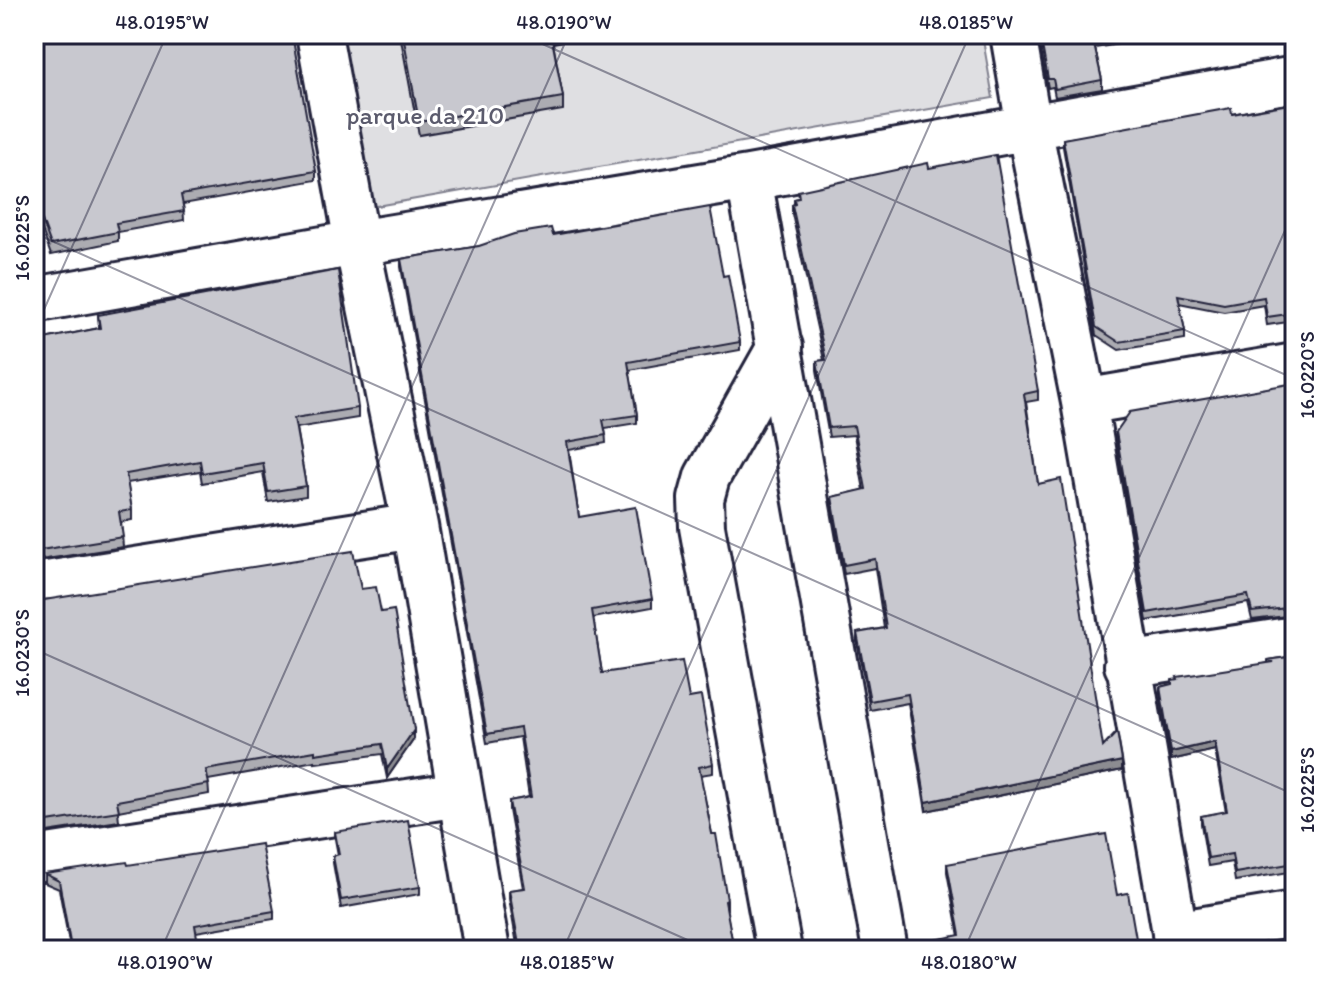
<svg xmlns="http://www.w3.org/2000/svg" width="1329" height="984" viewBox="0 0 1329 984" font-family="Itim,sans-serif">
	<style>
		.green { fill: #dfdfe2; stroke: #80808e; stroke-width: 2 }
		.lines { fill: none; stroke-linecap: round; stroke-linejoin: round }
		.minor-casing { stroke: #22223b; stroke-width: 50 }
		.minor { stroke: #fff; stroke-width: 44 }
		.wall { fill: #acacb2; stroke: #22223b; stroke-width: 2 }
		.shaded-wall { fill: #8c8c91; stroke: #22223b; stroke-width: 2 }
		.building { fill: #c8c8cf; stroke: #22223b; stroke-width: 2 }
		.ticks { fill: none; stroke: #22223b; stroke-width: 2; stroke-opacity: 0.45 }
		.labels { text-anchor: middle; stroke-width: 6; stroke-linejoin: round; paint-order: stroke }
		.park-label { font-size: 26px; fill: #5b5b6d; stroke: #fff }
		.neatline { fill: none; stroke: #22223b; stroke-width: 3 }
		.ticks-label { font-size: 20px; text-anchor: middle; fill: #22223b }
	</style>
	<rect width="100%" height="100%" fill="#fff"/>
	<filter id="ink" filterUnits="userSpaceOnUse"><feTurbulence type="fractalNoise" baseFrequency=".0125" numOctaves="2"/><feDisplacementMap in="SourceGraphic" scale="16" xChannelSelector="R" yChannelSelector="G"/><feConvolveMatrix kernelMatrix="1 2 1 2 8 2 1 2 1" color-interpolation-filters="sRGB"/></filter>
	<g filter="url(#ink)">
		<path class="green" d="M327,34H982L993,98L359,209Z"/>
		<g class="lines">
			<g class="minor-casing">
				<path id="minor" d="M319,34L357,243L415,526L487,950
					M1013,34L1029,127L1084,402L1178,950
					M749,178L885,950
					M34,300L357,243L749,178L1295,79
					M1084,402L1295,366
					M34,586L415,526
					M1127,665L1295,639
					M34,859L460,794
					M1175,934L1295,914
					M779,950L702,527L701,499L707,477L780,347"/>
			</g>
			<use href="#minor" class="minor"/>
		</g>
		<path class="wall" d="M34,34L316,171V180L183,204L184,220L118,232V241L51,255L42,230L34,231Z
			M400,34H600L553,43L563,97V110L419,135Z
			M1038,34H1178L1095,48L1102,80V89L1055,97L1053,87L1048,88Z
			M1295,103V321L1267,325L1264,305L1224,312L1179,303L1185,331V339L1119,350L1096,335L1063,147V139L1232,114Z
			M929,168L1038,391V400L1026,402L1038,484L1103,747L1122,770L926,811L908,703L870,710L857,642V633L884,628L875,568L844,574L832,506V497L864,490L854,435L829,437L817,370V361L824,360L792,214V205L794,204V199Z
			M553,235L723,276L740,342V350L629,370L637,415V423L605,428L606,443L569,450L579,517L652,599V607L593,618L602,673L689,698L713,764V773L700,775L712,834L727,900V909H726L734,950H518L509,899V890L523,888L509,810V801L529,797L520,737L487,743L401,267V259Z
			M98,315L358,408V418L296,428L306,486V496L268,502L263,472L202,483L200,471L127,483L132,510V520L121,522L123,547L34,561V341L99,328Z
			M1295,383V615L1252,620L1248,603L1147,621L1116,440V432Z
			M361,589L381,612L414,739L387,778L382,754L315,763V761L208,780L209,794L118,811L119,821L34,834V600Z
			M1295,656V871L1235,881L1232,862L1208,866L1201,824V816L1226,812L1215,750L1171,760L1160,695V687L1268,663V660Z
			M335,832L420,887V894L341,908L333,863V856L338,855L335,839Z
			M947,864L1117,895L1138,950H929V941L959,936L947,872Z
			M128,865L274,911V919L196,932L70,948L59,889L45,883V874Z"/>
		<path class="shaded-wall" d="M414,730V739L387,778V769Z
			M1215,742V750L1171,760V752Z
			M1122,761V770L926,811V802Z"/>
		<path class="building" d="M34,34H292L316,171L181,195L184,211L116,223L118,232L51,245L42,220L34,221Z
			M403,34H551L563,97L419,122Z
			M1040,34H1128L1093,40L1102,80L1055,89L1053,79H1048Z
			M1295,103V313L1267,317L1264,297L1224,304L1178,295L1185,331L1119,342L1096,327L1063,139L1231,108L1232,114Z
			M996,155L1038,391L1024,394L1038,484L1061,479L1103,747L1117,732L1122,761L926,802L908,694L870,701L857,633L886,628L875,559L844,565L832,497L866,489L854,426L829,428L817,361L826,360L792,205L795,204L794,199L799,198L798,191L928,163L929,168Z
			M710,207L723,276L728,275L740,342L628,362L637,415L603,420L606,435L567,442L579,517L636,507L652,599L592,610L602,673L682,661L689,698L701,696L713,764L699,767L712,834H716L727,900L725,901L734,950H520L509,890L525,888L509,801L531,797L520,728L487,734L401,259L479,246L514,234L551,228L553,235Z
			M338,270L358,408L294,418L306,486L268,492L263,463L202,473L200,461L126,474L132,510L119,512L123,537L34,551V364H36L34,341L100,328L98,315Z
			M1295,383V607L1252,612L1248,595L1147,613L1116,432L1130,412Z
			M353,551L361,589L376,587L381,612L394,610L414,730L387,769L382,744L315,754V751L206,770L209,784L117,801L119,811L34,824V600L38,601Z
			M1295,656V863L1235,873L1232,854L1208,858L1201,816L1227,811L1215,742L1171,752L1160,687L1172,684V680L1178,679L1177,677L1274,662L1268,660Z
			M408,820L420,887L341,900L333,856L339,854L335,832Z
			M1106,834L1117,895L1128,893L1138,950H930L929,941L960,935L947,864Z
			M261,844L274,911L195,925L199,950H61L71,948L59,881L45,874L127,862L128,865Z
			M1295,938V950H1259L1258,945Z"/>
	</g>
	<path class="ticks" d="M520,34L1295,379M34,233L1295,795M34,332L167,34M34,649L710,950M161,950L569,34M563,950L970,34M964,950L1295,208"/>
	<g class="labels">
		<g class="park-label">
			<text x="425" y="124">parque da 210</text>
		</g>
	</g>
	<rect width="1329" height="984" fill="none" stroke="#fff" stroke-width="88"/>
	<rect x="44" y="44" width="1241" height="896" class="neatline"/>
	<g class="ticks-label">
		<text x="162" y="29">48.0195°W</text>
		<text x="564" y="29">48.0190°W</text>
		<text x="966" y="29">48.0185°W</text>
		<text transform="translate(22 238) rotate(-90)" y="7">16.0225°S</text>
		<text transform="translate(1307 375) rotate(-90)" y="7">16.0220°S</text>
		<text transform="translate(22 653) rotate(-90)" y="7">16.0230°S</text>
		<text transform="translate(1307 790) rotate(-90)" y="7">16.0225°S</text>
		<text x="165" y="969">48.0190°W</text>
		<text x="567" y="969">48.0185°W</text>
		<text x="969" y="969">48.0180°W</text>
	</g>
</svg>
